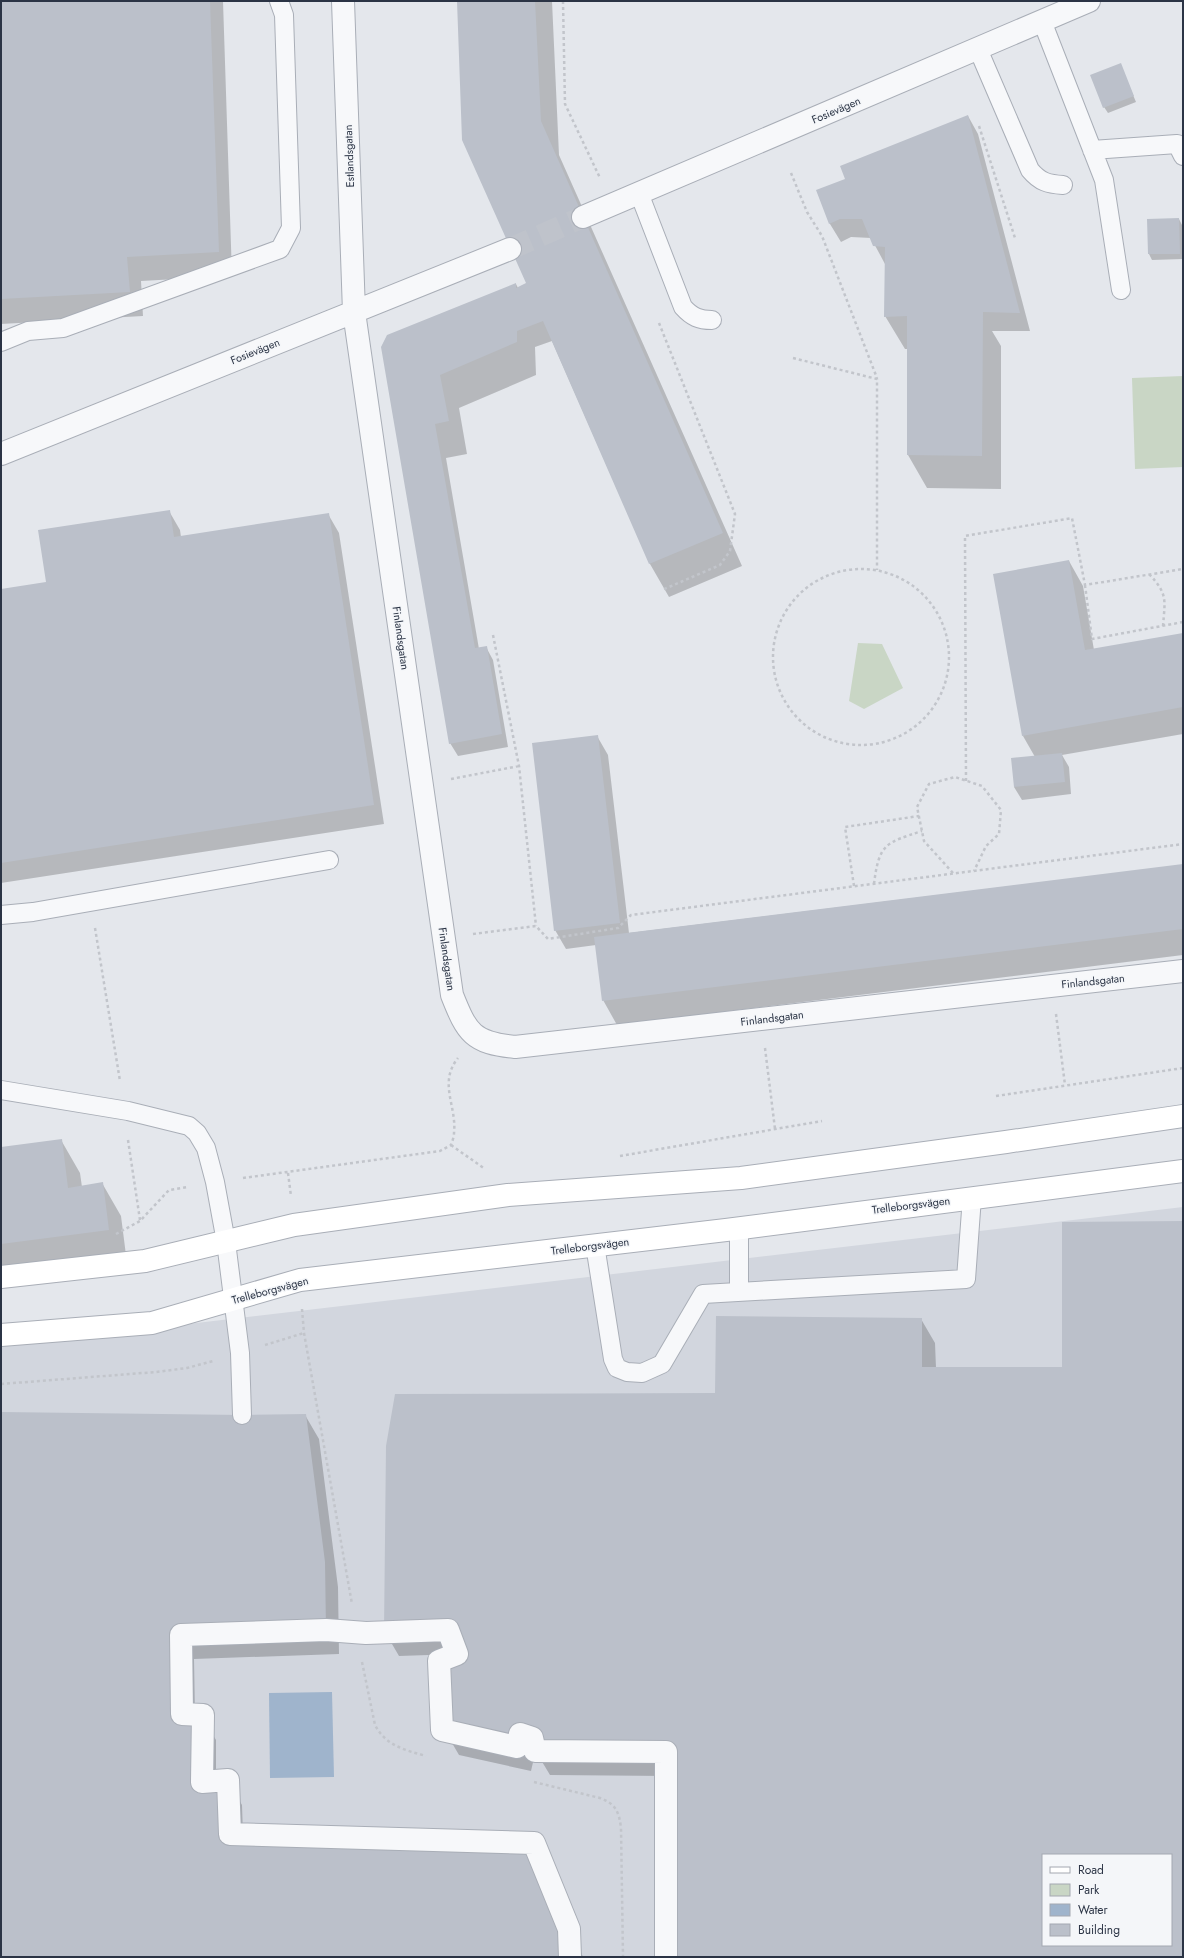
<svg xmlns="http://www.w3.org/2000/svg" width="1184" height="1958" viewBox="0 0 1184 1958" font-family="Jost,sans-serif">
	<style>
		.built { fill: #d2d6de; fill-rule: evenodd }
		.green { fill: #c9d6c5 }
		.water { fill: #9fb4cc }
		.shadow { fill: #0003; fill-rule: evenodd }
		.building { fill: #bbc0ca; fill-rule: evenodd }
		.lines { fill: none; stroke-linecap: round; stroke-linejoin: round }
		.minor-tunnel { stroke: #bfc3cb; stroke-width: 22; stroke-dasharray: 22 11; stroke-linecap: butt }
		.service-casing { stroke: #a9aeb7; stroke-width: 20 }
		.minor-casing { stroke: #a9aeb7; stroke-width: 24 }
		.secondary-casing { stroke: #a9aeb7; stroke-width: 24 }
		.path { stroke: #c2c5cb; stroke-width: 2.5; stroke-dasharray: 3 3; stroke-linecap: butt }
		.service { stroke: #f7f8fa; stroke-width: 18 }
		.minor { stroke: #f7f8fa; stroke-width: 22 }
		.secondary { stroke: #fff; stroke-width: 22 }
		.labels { text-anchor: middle; stroke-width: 3; stroke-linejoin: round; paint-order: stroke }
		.street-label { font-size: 11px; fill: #2b3445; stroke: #f4f6f9 }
	</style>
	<rect width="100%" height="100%" fill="#e4e7ec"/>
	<path class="built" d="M1183,1207V1957H1V1346ZM1043,1855H1171V1945H1043Z"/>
	<path class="green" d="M1183,376V467L1135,469L1132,378Z
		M858,643L882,644L903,688L864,709L849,701Z"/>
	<path class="water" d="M332,1692L334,1777L270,1778L269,1693Z"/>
	<path class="shadow" d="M1,1H223L232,276L141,281L143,316L1,324Z
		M458,1H552L559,155L742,566L669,597L650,564L552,341L535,347L536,375L459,408L467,454L446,458L479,649L486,647L493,660L508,747L458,756L450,743L382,347L516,284L518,288L527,284Z
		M1120,64L1136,102L1108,113L1104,107Z
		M968,116L978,134L1030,331H992L1001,346V489L927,488L908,455V349H905L885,316V264L871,238L851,237L841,242L830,224L817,191L846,180Z
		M1179,219L1182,225L1183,259L1152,260L1149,254Z
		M169,511L180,530L181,537L328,514L339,533L384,824L1,883V590L47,583Z
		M1069,561L1083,586L1094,650L1183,634V734L1062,755L1069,767L1071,794L1022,800L1014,787L1035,757L1023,736Z
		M597,736L608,755L629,933L1183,865V955L617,1025L603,1000L596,945L566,949L555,930Z
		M61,1140L80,1173L82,1187L102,1183L121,1216L127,1263L1,1279V1148Z
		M1183,1222V1957H667V1776L550,1775L541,1760L534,1758L531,1771L459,1755L445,1731L458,1654L399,1656L385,1632L716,1394L921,1319L935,1343L936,1368H1063ZM1043,1855H1171V1945H1043Z
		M1,1413L242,1416L305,1415L319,1439L338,1587L339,1654L194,1659L195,1716H202L216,1740V1782L228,1781L242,1805L243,1835L547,1868L583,1957H1Z"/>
	<path class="building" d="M1,1H210L219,252L127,257L130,292L1,299Z
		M457,1H535L541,121L723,533L649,564L543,321L517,331V342L440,375L449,421L435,424L475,648L487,646L502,734L449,744L381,347L387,335L516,283V288L526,283L462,140Z
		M1121,63L1134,96L1103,108L1090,75Z
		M968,115L1020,313L983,312L982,456L907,455V316L884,317L885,247L873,246L862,219H840L829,224L816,190L845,179L840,166Z
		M1179,218L1180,254H1148L1147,219Z
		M170,510L174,537L329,513L374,805L1,863V589L46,582L38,530Z
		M1069,560L1085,650L1183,633V707L1022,736L993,574Z
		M598,735L620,923L554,931L532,743Z
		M1062,753L1065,782L1014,787L1011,758Z
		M1183,864V929L602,1001L594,937Z
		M62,1139L68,1188L103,1182L109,1230L1,1244V1147Z
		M1183,1221V1957H666V1752L517,1747L444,1731L439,1661L457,1654L448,1630L384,1632L386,1446L395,1394L715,1393L716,1316L922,1318V1367H1062V1222ZM1043,1855H1171V1945H1043Z
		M1,1412L242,1415L306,1414L325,1562L326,1630L181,1635L182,1714L203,1715L202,1782L228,1780L230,1834L534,1843L570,1957H1Z"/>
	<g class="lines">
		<path class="minor-tunnel" d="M510,249L583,217"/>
		<g class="service-casing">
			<path id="service" d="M1042,21L1104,180L1121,290
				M978,49L1030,170C1040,182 1048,184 1063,185
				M1092,150L1177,144L1183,156
				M639,193L683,307C692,317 699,320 712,320
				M1,342L28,331L63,328L280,249L291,228L284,15L279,1
				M1,915L33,912L329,860
				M1,1090L128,1111L189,1126L197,1133L206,1148L215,1182L226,1242L240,1353L242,1415
				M739,1228V1292
				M595,1245L613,1359L617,1368L627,1372L642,1373L662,1364L703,1294L966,1279L972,1197"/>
		</g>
		<g class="minor-casing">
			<path id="minor" d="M343,1L354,312L452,995C467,1033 473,1043 515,1047L1183,971
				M583,217L1089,1
				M1,454L510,249
				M570,1957L569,1929L534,1843L230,1834L228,1780L202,1782L203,1715L182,1714L181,1635L326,1630L366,1633L448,1630L457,1654L439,1661L442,1730L517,1747L520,1734L532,1738L535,1751L666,1752V1957"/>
		</g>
		<g class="secondary-casing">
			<path id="secondary" d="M1,1277L145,1261L294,1225L508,1195L741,1178L1006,1142L1183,1116
				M1,1335L152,1323L300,1280L726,1230L1183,1171"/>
		</g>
		<path class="path" d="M563,1L565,104L600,178
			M979,126L1015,238
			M791,173L807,212L822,236L877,378
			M659,323L735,514L730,551L720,565L662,590
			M793,358L877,379V570
			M773 657a88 88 0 1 1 176 0a88 88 0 1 1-176 0Z
			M1149,574C1168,594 1165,600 1163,626
			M1085,585L1092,639L1183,622
			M493,635L519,766L536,926
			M451,779L519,766
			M966,781L965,536L1072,518L1085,585L1183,569
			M953,873L924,841L917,807L929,784L955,777L982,786L1001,810L999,834L986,846L974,871
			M874,884C879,843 886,843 922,831
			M854,886L845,827L919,816
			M95,928L120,1081
			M473,934L536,926L548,939L618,928L631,915L1183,844
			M1056,1014L1065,1085
			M765,1048L775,1129
			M996,1096L1183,1068
			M128,1140L140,1220
			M451,1145L485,1169
			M620,1156L822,1121
			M288,1173L291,1196
			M243,1178L440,1151L451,1145C452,1142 454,1137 454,1133C457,1106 438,1083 458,1058
			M116,1234L140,1221L169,1190L188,1187
			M302,1309L304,1333L352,1604
			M265,1345L304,1333
			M1,1384L156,1372L187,1368L213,1361
			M362,1662L375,1725C386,1746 405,1750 426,1756
			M534,1782L600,1798C616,1804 619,1812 621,1828L623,1957"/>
		<use href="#service" class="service"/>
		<use href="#minor" class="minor"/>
		<use href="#secondary" class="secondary"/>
	</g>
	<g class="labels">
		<g class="street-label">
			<text transform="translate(836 110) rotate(-23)" y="4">Fosievägen</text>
			<text transform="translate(349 156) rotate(-92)" y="4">Estlandsgatan</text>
			<text transform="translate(255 351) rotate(-22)" y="4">Fosievägen</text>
			<text transform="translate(401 638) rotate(82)" y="4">Finlandsgatan</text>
			<text transform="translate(447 959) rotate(82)" y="4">Finlandsgatan</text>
			<text transform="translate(1093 981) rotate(-6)" y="4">Finlandsgatan</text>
			<text transform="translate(772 1018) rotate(-7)" y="4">Finlandsgatan</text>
			<text transform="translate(911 1205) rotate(-7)" y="4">Trelleborgsvägen</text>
			<text transform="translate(590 1246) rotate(-7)" y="4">Trelleborgsvägen</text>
			<text transform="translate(270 1290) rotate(-15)" y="4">Trelleborgsvägen</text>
		</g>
	</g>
	<rect width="1184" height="1958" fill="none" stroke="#2b3445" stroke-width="4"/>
	<rect x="1042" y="1854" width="130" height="92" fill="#f4f6f9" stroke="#a4a8b1"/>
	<rect x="1050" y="1867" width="20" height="6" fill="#ffffff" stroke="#a4a8b1"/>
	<text x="1078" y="1874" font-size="12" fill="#2b3445">Road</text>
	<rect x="1050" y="1884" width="20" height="12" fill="#c9d6c5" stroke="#a4a8b1"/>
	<text x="1078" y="1894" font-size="12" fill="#2b3445">Park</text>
	<rect x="1050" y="1904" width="20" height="12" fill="#9fb4cc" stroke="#a4a8b1"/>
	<text x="1078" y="1914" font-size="12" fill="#2b3445">Water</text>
	<rect x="1050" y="1924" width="20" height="12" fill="#bbc0ca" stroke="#a4a8b1"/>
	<text x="1078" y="1934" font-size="12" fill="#2b3445">Building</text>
</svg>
